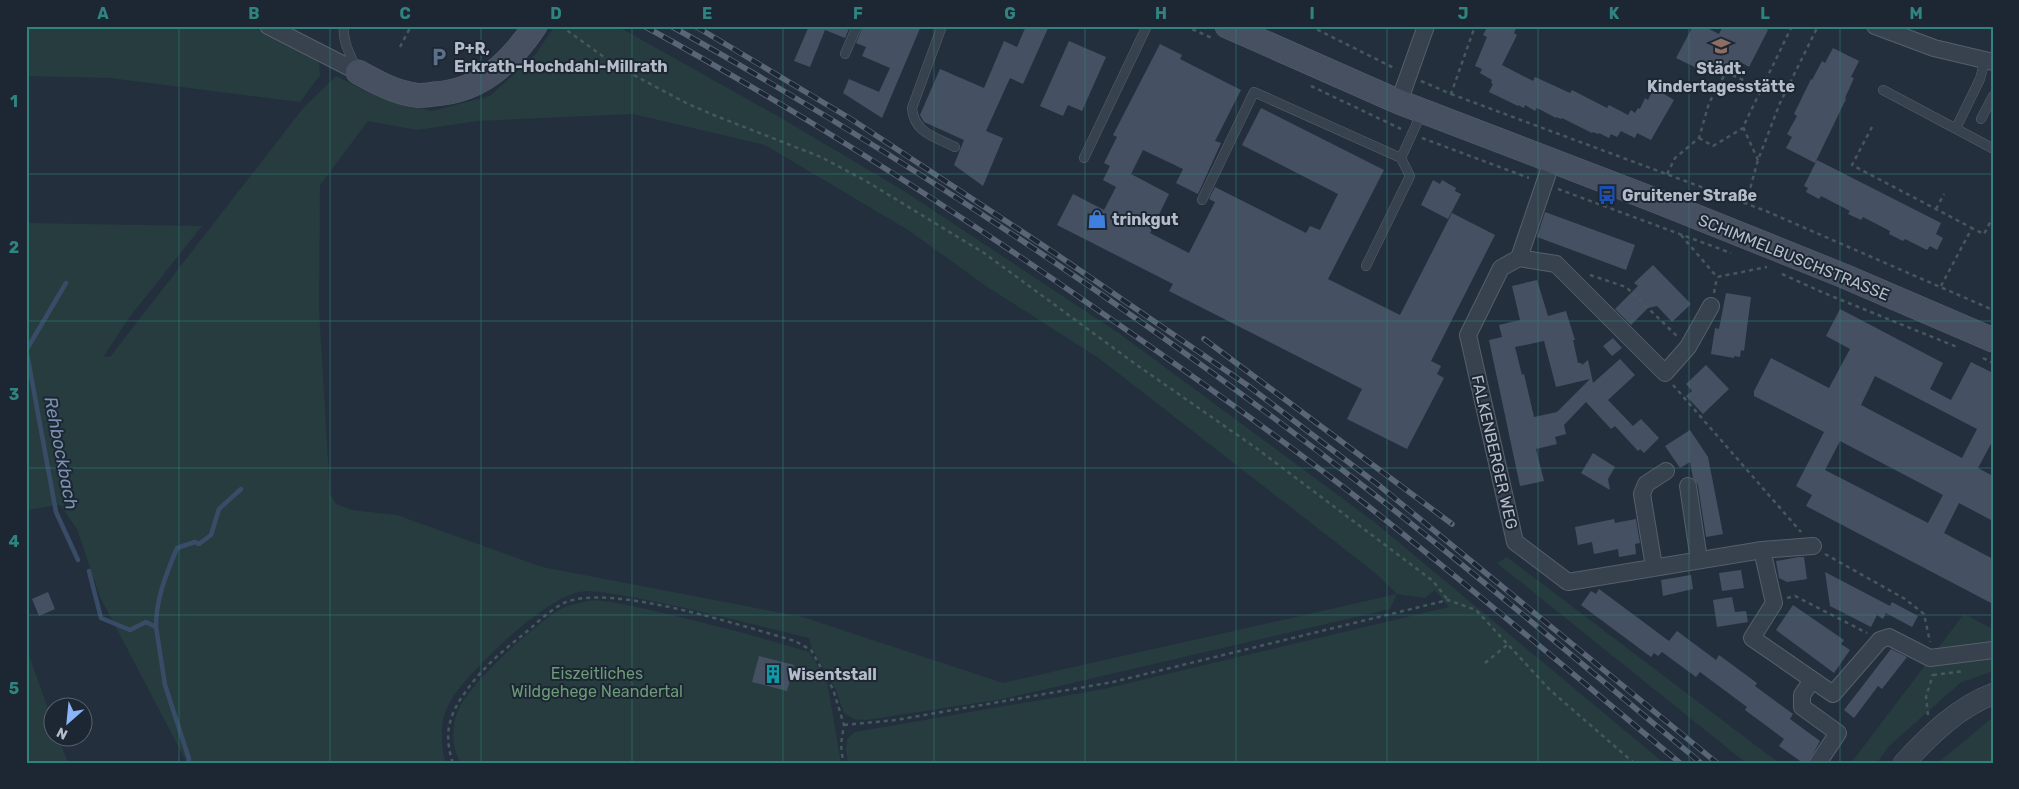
<svg xmlns="http://www.w3.org/2000/svg" width="2019" height="789" viewBox="0 0 2019 789" font-family="Rubik,sans-serif">
	<style>
		.green { fill: #263c3f; fill-rule: evenodd }
		.lines { fill: none; stroke-linecap: round; stroke-linejoin: round }
		.stream { stroke: #394c67; stroke-width: 4.5 }
		.building { fill: #455162; fill-rule: evenodd }
		.service-casing { stroke: #565f6c; stroke-width: 10 }
		.minor-casing { stroke: #565f6c; stroke-width: 18 }
		.tertiary-casing { stroke: #565f6c; stroke-width: 22 }
		.secondary-casing { stroke: #565f6c; stroke-width: 25 }
		.path { stroke: #44595c; stroke-width: 2.5; stroke-dasharray: 4 4; stroke-linecap: butt }
		.service { stroke: #38414e; stroke-width: 9 }
		.minor { stroke: #38414e; stroke-width: 16 }
		.tertiary { stroke: #38414e; stroke-width: 21 }
		.secondary { stroke: #465061; stroke-width: 24 }
		.rail-casing { stroke: #5a6575; stroke-width: 5.5 }
		.rail { stroke: #1d2633; stroke-width: 4; stroke-dasharray: 11; stroke-linecap: butt }
		.grid { fill: none; stroke: #308480; stroke-width: 1; stroke-opacity: 0.55 }
		.labels { text-anchor: middle; stroke-width: 4; stroke-linejoin: round; paint-order: stroke }
		.poi-label { font-size: 16px; font-weight: bold; fill: #b4bcc9; stroke: #1d2633; text-anchor: start }
		.street-label { font-size: 16px; fill: #b4bcc9; stroke: #1d2633 }
		.park-label { font-size: 16px; fill: #6b9a76; stroke: #1d2633 }
		.water-label { font-size: 18px; font-style: italic; fill: #7c92b1; stroke: #1d2633 }
		.neatline { fill: none; stroke: #308480; stroke-width: 2 }
		.grid-label { font-size: 16px; text-anchor: middle; font-weight: bold; fill: #308480 }
	</style>
	<rect width="100%" height="100%" fill="#242f3e"/>
	<path class="green" d="M26,26H251L319,62L320,75L300,102L110,78L26,76Z
		M555,26H617L781,118L904,191L1120,334L1373,521L1664,763H848L846,750L847,739L855,732L1104,689L1449,607L1435,590L1425,598L1397,594L1390,609L1003,699L866,720L854,719L844,713L836,690L812,649L809,638C750,624 691,608 632,597C615,595 595,589 579,592C544,600 484,658 461,686C447,703 440,719 442,741C443,750 442,756 447,763H187L100,597L77,529L60,505L26,510V223L202,226L128,319L104,356L110,357L304,107L336,76L378,97L432,111L490,96L535,55ZM633,114L765,145L908,230L986,286L1100,359L1374,572L1397,594L1003,683L803,617L542,567L397,515L352,510L336,504L330,494L319,310L320,185L368,121L417,130L477,121Z
		M1507,557L1779,763H1746L1497,563Z
		M594,600C624,603 654,611 684,618C726,628 767,639 809,652L827,681L841,763H461C451,748 451,724 459,708C471,682 536,623 561,609C571,604 582,602 594,600Z
		M1964,614L1993,629V671L1960,683L1888,747L1877,763H1851Z
		M26,647L52,720V736L58,737L68,763H26Z
		M1993,717V763H1938Z"/>
	<g class="lines">
		<path class="stream" d="M26,348L56,512L78,560
			M27,349L66,283
			M89,571L101,618L130,630L146,622L156,627L165,685L189,759L188,763
			M156,627C156,598 166,575 177,548L195,542L199,544L211,535L219,509L241,489"/>
	</g>
	<path class="building" d="M809,26H850L845,38L825,30L810,67L794,61Z
		M863,26H921L882,118L843,93L849,79L879,92L890,68L862,56L866,47L856,43Z
		M1026,26H1049L1023,84L1010,78L986,131L1003,138L983,186L954,165L964,140L924,122L920,115L940,69L984,88L1004,41L1017,47Z
		M1488,26H1517L1514,33L1517,35L1502,65L1533,81L1535,77L1570,93L1572,90L1607,108L1609,105L1628,115L1631,110L1635,113L1638,108L1640,109L1645,98L1648,100L1654,88L1674,100L1651,140L1637,133L1635,138L1621,131L1617,137L1611,134L1609,138L1599,133L1598,134L1593,132L1592,133L1562,118L1561,119L1556,117V118L1537,108L1535,111L1525,105L1524,108L1518,105V106L1489,92L1493,84L1491,83L1492,80L1480,73L1482,69L1475,66L1487,37L1483,35Z
		M1693,26H1703L1719,34L1723,26H1762L1768,30L1749,67L1737,60L1731,71L1719,65L1713,76L1676,58Z
		M1069,41L1106,57L1082,111L1068,105L1063,116L1040,106Z
		M1160,44L1182,55L1180,59L1241,90L1215,141L1221,143L1198,194L1176,183L1183,169L1143,150L1131,174L1169,194L1150,233L1189,253L1215,202L1209,199L1215,187L1306,233L1310,226L1320,230L1338,194L1242,145L1261,108L1384,170L1328,279L1400,315L1452,213L1495,235L1431,361L1441,366L1437,374L1444,378L1407,449L1347,419L1362,389L1169,291L1173,284L1057,225L1073,194L1104,210L1116,187L1103,180L1110,166L1104,163L1117,137L1113,135Z
		M1833,48L1859,61L1851,77L1854,78L1845,98L1846,99L1815,163L1786,148L1792,137L1787,134L1797,116L1794,114L1811,79L1812,80L1822,61L1825,63Z
		M1817,160L1941,223L1936,234L1943,238L1937,250L1930,246L1927,250L1905,239L1903,241L1889,234L1890,231L1863,217L1861,220L1848,214L1850,211L1821,196L1819,199L1806,192L1808,188L1804,186Z
		M1433,180L1440,184L1442,180L1456,188L1455,191L1461,194L1448,219L1421,205Z
		M1545,212L1635,245L1626,270L1537,237Z
		M1653,265L1691,304L1672,322L1657,306L1648,308L1631,325L1615,309L1638,286L1634,283Z
		M1537,280L1548,316L1566,311L1575,340H1573L1578,363H1581L1582,365L1588,360L1593,383L1620,359L1635,375L1608,400L1633,426L1641,419L1659,438L1644,453L1640,449L1638,451L1615,426L1611,429L1586,402L1564,425L1566,434L1555,437L1557,444L1536,449L1544,481L1520,486L1489,340L1502,337L1499,325L1520,320L1512,286ZM1544,341L1556,387L1590,379L1557,412L1534,417L1524,374L1522,375L1515,347Z
		M1726,293L1751,297L1744,351L1741,350L1740,357L1734,356V358L1711,354L1715,328L1719,329Z
		M1840,309L1943,363L1930,389L1951,400L1971,362L1993,373V440L1978,468L1993,476V521L1959,503L1944,533L1993,559V604L1806,506L1812,495L1796,486L1824,432L1754,396V391L1771,358L1829,388L1850,349L1826,336ZM1875,376L1977,429L1962,458L1861,405ZM1840,441L1943,495L1928,523L1825,470Z
		M1613,338L1622,348L1612,356L1603,346Z
		M1706,365L1729,389L1703,414L1686,396L1692,391L1686,384Z
		M1690,430L1708,457L1723,534L1706,537L1698,485L1693,478L1690,462L1680,468L1665,446Z
		M1593,453L1615,467L1608,479L1610,490L1581,473Z
		M1614,519L1615,523L1636,519L1640,543L1635,544L1636,554L1619,557L1618,549L1594,554L1592,542L1578,545L1575,527Z
		M1799,557H1804L1807,579L1787,582L1779,578L1776,561Z
		M1741,570L1744,588L1722,591L1719,573Z
		M1825,572L1890,606L1889,608L1892,602L1918,616L1912,627L1886,613L1883,619L1877,615L1871,627L1830,606Z
		M1691,575L1693,589L1663,596L1661,580Z
		M1599,589L1669,641L1677,631L1716,660L1719,655L1757,683L1755,686L1793,714L1790,719L1820,741L1808,763H1803L1779,746L1784,739L1745,710L1747,707L1700,672L1696,677L1662,652L1658,656L1654,653L1651,657L1581,605L1591,591L1596,594Z
		M48,592L55,609L39,616L32,599Z
		M1732,597L1735,612L1746,611L1748,622L1717,627L1713,600Z
		M1793,605L1844,640L1841,644L1850,650L1834,673L1776,630Z
		M1891,649L1907,657L1882,689L1878,686L1854,718L1844,710Z
		M759,656L794,665L787,691L752,682Z"/>
	<g class="lines">
		<g class="service-casing">
			<path id="service" d="M344,26C342,42 351,56 357,70
				M942,26L912,108C914,133 935,137 955,147
				M845,54L857,26
				M1883,90L1992,148
				M1981,119L1993,96
				M1956,128L1980,79L1985,60
				M1084,158L1147,26
				M1202,200L1254,92L1401,158L1422,112
				M1366,266L1410,176L1401,158"/>
		</g>
		<g class="minor-casing">
			<path id="minor" d="M268,26L358,72
				M1875,26L1934,48L1993,62
				M1399,102L1426,26
				M1552,161L1519,258L1501,268L1468,335L1515,542L1568,582L1762,550L1774,603L1752,638L1833,694L1880,640L1889,637L1930,658L1993,650
				M1519,258L1556,264L1665,373L1688,347L1711,306
				M1688,486L1699,560
				M1762,550L1813,546
				M1654,567L1642,494L1646,484L1666,471
				M1812,680L1802,695V707L1838,733L1818,763"/>
		</g>
		<g class="tertiary-casing">
			<path id="tertiary" d="M1904,763C1929,736 1958,707 1993,694"/>
		</g>
		<g class="secondary-casing">
			<path id="secondary" d="M1227,26L1399,102L1657,201L1844,276L1993,340
				M358,72C376,82 394,92 415,95C421,96 428,95 434,94C481,91 510,63 535,26"/>
		</g>
		<path class="path" d="M561,26L615,65L686,103L716,116L821,157L866,181L984,253L1134,363L1256,448L1433,581L1448,600
			M1185,26L1212,38
			M1310,26L1396,69
			M400,47L411,26
			M1421,81L1451,94L1475,26
			M1311,86L1401,129
			M1451,94L1766,211L1993,310
			M1872,127L1852,165L1972,228
			M1422,138L1529,178
			M1699,138L1713,146L1743,128
			M1758,160L1743,127L1792,26
			M1667,174L1675,158L1699,138L1709,103L1726,72L1762,89
			M1558,189L1731,253
			M1746,203L1758,160L1780,103L1818,26
			M1936,209L1944,194
			M1681,235L1717,277L1767,267
			M1782,274L1824,293L1957,347
			M1590,275L1626,287L1678,337
			M1941,286L1972,228L1984,234L1993,217
			M1714,293L1717,277
			M1983,358L1993,363
			M1673,385L1801,532
			M1825,554L1905,599L1924,614L1930,642
			M1787,598L1795,596L1867,633
			M1485,663L1507,645
			M1933,675L1964,671
			M1928,715L1926,697L1933,674
			M844,725L896,720L1113,682L1448,600L1476,610L1550,690L1634,763
			M453,763C440,726 455,704 477,677C493,658 513,643 531,628C541,619 552,609 564,603C609,582 745,627 795,641L811,650L833,689L844,725L841,744L843,763"/>
		<use href="#service" class="service"/>
		<use href="#minor" class="minor"/>
		<use href="#tertiary" class="tertiary"/>
		<use href="#secondary" class="secondary"/>
		<g class="rail-casing">
			<path id="rail" d="M644,26C798,110 945,204 1089,304C1182,368 1274,433 1364,503C1471,587 1575,676 1680,763
				M671,26C914,162 1151,321 1371,492C1483,579 1591,672 1701,763
				M695,26L851,119L1056,254L1247,385L1381,487L1717,763
				M1204,339L1452,524"/>
		</g>
		<use href="#rail" class="rail"/>
	</g>
	<path class="grid" d="M179,26V763M330,26V763M481,26V763M632,26V763M783,26V763M934,26V763M1085,26V763M1236,26V763M1387,26V763M1538,26V763M1689,26V763M1840,26V763M26,174H1993M26,321H1993M26,468H1993M26,615H1993"/>
	<defs>
		<g id="school-bare" transform="scale(1.5)"><path d="M0-5L7-2L0 1L-7-2ZM-4 1L0 2.5L4 1V4Q0 6-4 4Z" fill="#8d6e63" stroke="#1d2633" stroke-width="2.5" paint-order="stroke"/></g>
		<g id="parking-bare" transform="scale(1.5)"><path d="M-3.5-5.5H1a3.5 3.5 0 0 1 0 7H-1V5.5H-3.5ZM-1-3.4V-.6H.8a1.4 1.4 0 0 0 0-2.8Z" fill="#5c6f8a" stroke="#1d2633" stroke-width="2.5" paint-order="stroke"/></g>
		<g id="bus-bare" transform="scale(1.5)"><path d="M-5-6H5V4H4V6H2V4H-2V6H-4V4H-5ZM-3.5-4V0h7V-4ZM-3.5 1.2v1.5H-2V1.2ZM2 1.2v1.5H3.5V1.2Z" fill="#1a4fb4" stroke="#1d2633" stroke-width="2.5" paint-order="stroke"/></g>
		<g id="shop-bare" transform="scale(1.5)"><path d="M-5-2.5h2.3a2.7 3.5 0 0 1 5.4 0H5L5.5 6h-11ZM-1.5-2.5h3a1.5 2.3 0 0 0-3 0Z" fill="#3f7fe0" stroke="#1d2633" stroke-width="2.5" paint-order="stroke"/></g>
		<g id="building-bare" transform="scale(1.5)"><path d="M-4-6H4V6H1V3H-1V6H-4ZM-2.5-4.3h1.7v1.8h-1.7ZM.8-4.3h1.7v1.8H.8ZM-2.5-1h1.7V.8h-1.7ZM.8-1h1.7V.8H.8Z" fill="#0f9aa8" stroke="#1d2633" stroke-width="2.5" paint-order="stroke"/></g>
	</defs>
	<g fill-rule="evenodd">
		<use href="#school-bare" x="1721" y="46"/>
		<use href="#parking-bare" x="439" y="57"/>
		<use href="#bus-bare" x="1607" y="195"/>
		<use href="#shop-bare" x="1097" y="219"/>
		<use href="#building-bare" x="773" y="674"/>
	</g>
	<g class="labels">
		<g class="poi-label">
			<text x="454" y="54">P+R,<tspan x="454" dy="18">Erkrath-Hochdahl-Millrath</tspan></text>
			<text x="1721" y="74" text-anchor="middle">Städt.<tspan x="1721" dy="18">Kindertagesstätte</tspan></text>
			<text x="1622" y="201">Gruitener Straße</text>
			<text x="1112" y="225">trinkgut</text>
			<text x="788" y="680">Wisentstall</text>
		</g>
		<g class="street-label">
			<text transform="translate(1794 257) rotate(22)" y="6">SCHIMMELBUSCHSTRASSE</text>
			<text transform="translate(1495 452) rotate(77)" y="6">FALKENBERGER WEG</text>
		</g>
		<g class="park-label">
			<text x="597" y="679">Eiszeitliches<tspan x="597" dy="18">Wildgehege Neandertal</tspan></text>
		</g>
		<g class="water-label">
			<text transform="translate(61 453) rotate(79)" y="6">Rehbockbach</text>
		</g>
	</g>
	<rect width="2019" height="789" fill="none" stroke="#1d2633" stroke-width="55"/>
	<g transform="translate(68 722) rotate(207)"><circle r="24" fill="#1d2633" stroke="#59626f"/>
	<path d="M0-4L9 19L0 12L-9 19Z" fill="#8ab4f8"/>
	<text y="-8" font-size="14" font-weight="bold" text-anchor="middle" fill="#b4bcc9">N</text>
	</g>
	<rect x="28" y="28" width="1964" height="734" class="neatline"/>
	<g class="grid-label">
		<text x="103" y="19">A</text>
		<text x="254" y="19">B</text>
		<text x="405" y="19">C</text>
		<text x="556" y="19">D</text>
		<text x="707" y="19">E</text>
		<text x="858" y="19">F</text>
		<text x="1010" y="19">G</text>
		<text x="1161" y="19">H</text>
		<text x="1312" y="19">I</text>
		<text x="1463" y="19">J</text>
		<text x="1614" y="19">K</text>
		<text x="1765" y="19">L</text>
		<text x="1916" y="19">M</text>
		<text x="14" y="107">1</text>
		<text x="14" y="253">2</text>
		<text x="14" y="400">3</text>
		<text x="14" y="547">4</text>
		<text x="14" y="694">5</text>
	</g>
</svg>
